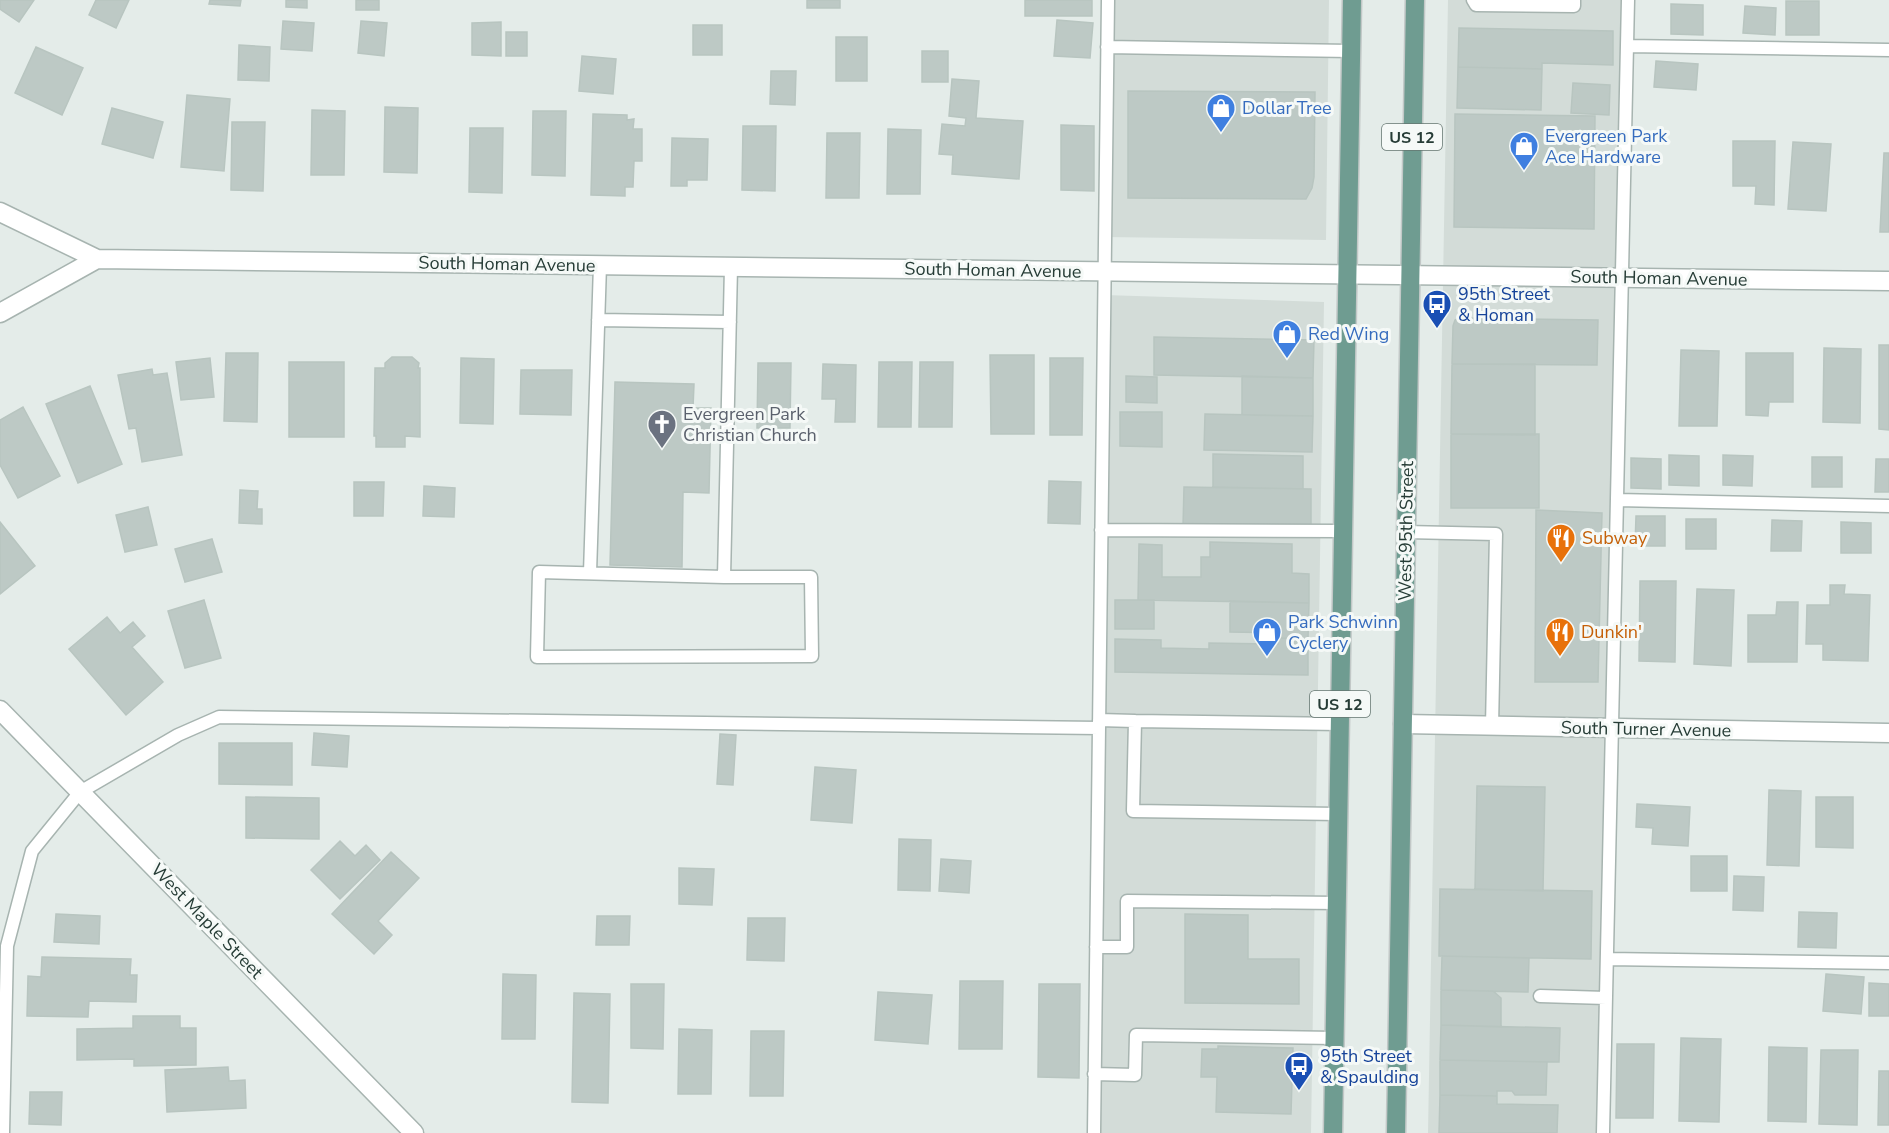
<svg xmlns="http://www.w3.org/2000/svg" width="1889" height="1133" viewBox="0 0 1889 1133" font-family="'Nunito Sans',sans-serif">
	<style>
		.built { fill: #d3dcd8 }
		.building { fill: #bdc9c5; stroke: #b8c5c0; stroke-width: 1.5 }
		.lines { fill: none; stroke-linecap: round; stroke-linejoin: round }
		.service-casing { stroke: #a7b4b0; stroke-width: 15 }
		.minor-casing { stroke: #a7b4b0; stroke-width: 21 }
		.primary-casing { stroke: #c2c8c7; stroke-width: 21 }
		.service { stroke: #fff; stroke-width: 12 }
		.minor { stroke: #fff; stroke-width: 18 }
		.primary { stroke: #6f9c91; stroke-width: 18 }
		.labels { text-anchor: middle; stroke-width: 6; stroke-linejoin: round; paint-order: stroke }
		.shield { fill: #f5f9f7; stroke: #647570; stroke-width: 1.5 }
		.shield-label { font-size: 16px; font-weight: bold; fill: #263c36 }
		.shop-label { font-size: 18px; fill: #366cbe; stroke: #f5f9f7; text-anchor: start }
		.street-label { font-size: 18px; fill: #263c36; stroke: #f5f9f7 }
		.transit-label { font-size: 18px; fill: #164399; stroke: #f5f9f7; text-anchor: start }
		.worship-label { font-size: 18px; fill: #5b616d; stroke: #f5f9f7; text-anchor: start }
		.food-label { font-size: 18px; fill: #c56008; stroke: #f5f9f7; text-anchor: start }
	</style>
	<rect width="100%" height="100%" fill="#e4ece9"/>
	<path class="built" d="M1108,0H1329L1326,240L1105,237Z
		M1448,0H1628L1603,1133H1428Z
		M1104,295L1324,302L1311,1133H1094Z"/>
	<path class="building" d="M0,0H34L19,22L0,9Z
		M96,0H129L116,28L89,15Z
		M210,0H241L240,6L209,4Z
		M286,0H307V8L286,7Z
		M356,0H379V10H356Z
		M807,0H840V8H807Z
		M1025,0H1092V16H1025Z
		M1786,1H1819V35H1786Z
		M1671,4L1703,5V35L1671,34Z
		M1745,6L1776,8L1775,35L1743,33Z
		M1057,20L1093,23L1090,58L1054,56Z
		M283,21L314,23L312,51L281,49Z
		M361,21L387,23L384,56L358,53Z
		M501,22V56L472,55V23Z
		M693,25H722V55H693Z
		M1459,28L1613,31V65L1542,63V69L1458,67Z
		M506,32H527V56H506Z
		M836,37H867V81H836Z
		M239,45L270,47L269,81L238,80Z
		M36,47L83,68L62,115L15,93Z
		M922,51H948V82H922Z
		M582,56L616,59L613,94L579,91Z
		M1656,61L1698,64L1696,90L1654,87Z
		M1458,67L1542,69L1541,110L1457,108Z
		M771,71H796L795,105L770,104Z
		M952,79L979,81L976,118L1023,121L1019,179L952,174L953,155L939,154L942,124L965,126L966,118L949,116Z
		M1573,83L1610,85L1609,115L1571,113Z
		M1128,91L1315,92L1314,177L1312,188L1306,199L1128,198Z
		M187,95L230,99L224,171L181,167Z
		M385,107L418,108L417,173L384,172Z
		M112,108L163,122L153,158L102,144Z
		M312,110L345,111L344,175H311Z
		M533,111H566L565,176L532,175Z
		M593,114L627,115V120L634,119L633,129H642V161H634L633,187H625V196L591,195Z
		M1455,114L1595,116L1594,229L1454,227Z
		M232,122H265L263,191L231,190Z
		M1061,125L1094,126V191L1061,190Z
		M743,126H776L775,191L742,190Z
		M470,128H503L502,193L469,192Z
		M888,129L921,130L920,194H887Z
		M827,133H860L859,198H826Z
		M672,138L708,139L707,180H687V186H671Z
		M1733,141H1775L1774,205L1755,204L1756,186H1733Z
		M1793,142L1831,144L1826,211L1788,209Z
		M1884,153H1889V232H1880Z
		M1459,318L1598,320L1597,365L1452,364L1453,326L1455,320Z
		M1154,337L1314,340L1313,378L1154,375Z
		M1879,345H1889V430L1879,429Z
		M1824,348L1861,349L1860,423L1823,422Z
		M1681,350L1719,351L1717,426H1679Z
		M226,353H258L257,422L224,421Z
		M1746,353H1793V402H1769L1768,416L1746,415Z
		M990,355H1034V434H991Z
		M392,357H412L419,363L418,368H420V437L405,436V447H376V436H374L375,368H385V363Z
		M210,358L214,397L181,400L176,362Z
		M461,358L494,359L493,424L460,423Z
		M1050,358H1083L1082,435H1050Z
		M289,362H344V437H289Z
		M879,362H912L911,427H878Z
		M920,362H953L952,427H919Z
		M758,363H791L790,428H757Z
		M823,364L856,365L855,422H835L836,399H822Z
		M1452,364H1535V435L1451,434Z
		M152,369L153,375L167,373L182,455L142,462L136,428L129,429L118,375Z
		M521,370H572L571,415L520,414Z
		M1126,376L1157,377V403L1126,402Z
		M1242,376L1313,378V416L1242,415Z
		M615,382L694,384L693,408H711L709,493L683,492L682,567L610,565Z
		M90,386L122,464L78,483L46,404Z
		M23,407L60,476L18,498L0,465V420Z
		M1120,412H1162V447L1120,446Z
		M1205,414L1313,416L1312,452L1204,450Z
		M1451,434H1539V508H1451Z
		M1213,454L1303,456V489L1213,487Z
		M1669,455L1699,456V486L1669,485Z
		M1723,455L1753,456L1752,486L1723,485Z
		M1812,457H1842V487H1812Z
		M1631,458L1661,459V489L1631,488Z
		M1876,459H1889V492H1875Z
		M1049,481L1081,482L1080,524L1048,523Z
		M354,482H384L383,516H354Z
		M424,486L455,488L454,517L423,516Z
		M1184,487L1311,489V528L1183,526Z
		M240,490L258,491L257,509H262V524L239,523Z
		M148,507L157,545L125,552L116,515Z
		M1536,510L1602,513L1598,682H1535Z
		M1636,516H1665V546H1635Z
		M1686,519H1716V549H1686Z
		M1772,520L1802,521L1801,551H1771Z
		M0,522L35,566L0,594Z
		M1841,522L1871,523V553H1841Z
		M212,539L222,572L185,582L175,549Z
		M1210,542L1292,544V573L1309,574V603L1138,600L1139,544L1162,545V577H1201V557H1210Z
		M1640,581H1676L1675,662L1639,661Z
		M1830,585H1845L1844,594L1870,595L1868,661L1823,660V644H1806L1807,605H1830Z
		M1697,589L1734,590L1731,666L1694,664Z
		M204,600L221,658L185,668L168,611Z
		M1115,600H1154V629H1115Z
		M1230,601L1309,603L1308,639L1281,638V633L1230,632Z
		M1777,602H1798L1797,662H1748V615H1776Z
		M107,617L120,633L133,622L145,636L132,647L163,682L126,715L69,649Z
		M1277,638L1308,639V675L1115,672V639L1161,640V648L1209,649V643L1278,644Z
		M314,733L349,736L347,767L312,765Z
		M720,734L736,735L733,785L717,784Z
		M219,743H292V785L219,784Z
		M815,767L856,770L852,823L811,820Z
		M1477,786L1545,787L1543,891L1475,889Z
		M1769,790L1801,791L1799,866L1767,865Z
		M246,797L319,798V839L246,838Z
		M1816,797H1853V848L1816,847Z
		M1637,804L1690,807L1688,846L1652,844L1653,828L1636,827Z
		M899,839L931,840L930,891L898,890Z
		M340,841L355,856L366,845L380,860L340,899L311,870Z
		M391,852L419,878L378,921L392,935L374,954L332,914Z
		M1691,856H1727V891H1691Z
		M941,859L971,861L969,893L939,891Z
		M679,868L714,869L712,905L679,904Z
		M1734,876L1764,877L1763,911L1733,910Z
		M1440,889L1592,891L1591,959L1439,956Z
		M1799,912L1837,913L1836,948L1798,947Z
		M56,914L100,916L99,944L54,942Z
		M1185,914L1248,915V959H1299V1004L1185,1003Z
		M597,916H630L629,945H596Z
		M748,918H785L784,961L747,960Z
		M1442,956L1529,958L1528,992L1441,990Z
		M42,957L131,959L130,975H137L136,1002L89,1001L88,1017L27,1016L28,976L41,977Z
		M503,974L536,975L535,1039H502Z
		M1826,974L1864,977L1861,1014L1823,1011Z
		M960,981H1003L1002,1049H959Z
		M1869,983L1889,984V1016H1869Z
		M631,984H664L663,1049L631,1048Z
		M1039,984H1080L1079,1078L1038,1077Z
		M1441,990L1493,991L1501,998V1027L1441,1025Z
		M878,992L932,995L928,1044L875,1040Z
		M574,993L610,994L608,1103L572,1102Z
		M133,1016H180V1028H196V1065L134,1066V1059L77,1060V1029L133,1028Z
		M1441,1025L1560,1028L1559,1062L1440,1060Z
		M679,1029L712,1030L711,1094H678Z
		M751,1031H784L783,1096H750Z
		M1681,1038L1721,1039L1719,1122L1679,1121Z
		M1617,1044H1654L1653,1118H1616Z
		M1218,1046L1293,1048L1291,1114L1216,1112L1217,1077H1201L1202,1049H1218Z
		M1769,1047L1807,1048L1806,1122L1768,1121Z
		M1821,1050H1858L1857,1125L1819,1124Z
		M1440,1060L1547,1062L1546,1095H1515L1512,1091H1497V1096L1440,1095Z
		M228,1067L229,1081L245,1080L246,1108L167,1112L165,1070Z
		M1879,1071H1889V1125H1878Z
		M30,1092H62L61,1125L29,1124Z
		M1440,1095L1497,1096V1104L1558,1105L1557,1133H1439Z"/>
	<g class="lines">
		<g class="service-casing">
			<path id="service" d="M1473,0L1476,5L1574,6V0
				M1627,46L1889,50
				M1107,47L1351,51
				M598,320L730,322
				M1617,500L1889,506
				M1101,530L1343,531
				M1406,532L1496,534L1492,726
				M590,573L600,265
				M724,577L539,572L537,657L812,656L811,577H724L731,267
				M1099,720L1135,721
				M1338,814L1133,811L1135,721L1340,724
				M1096,947H1127V901L1337,903
				M1607,959L1889,963
				M1540,996L1606,998
				M1094,1074L1135,1075L1136,1035L1335,1038
				M3,1133L7,946L32,851L80,792L178,735L219,717L1099,728
				M1094,1133L1108,0
				M1603,1133L1628,0"/>
		</g>
		<g class="minor-casing">
			<path id="minor" d="M0,212L97,259L1889,281
				M0,313L97,259
				M0,710L414,1133
				M1403,724L1889,733"/>
		</g>
		<g class="primary-casing">
			<path id="primary" d="M1333,1133L1352,0
				M1396,1133L1415,0"/>
		</g>
		<use href="#service" class="service"/>
		<use href="#minor" class="minor"/>
		<use href="#primary" class="primary"/>
	</g>
	<defs>
		<g id="shop-pin" transform="scale(1.5)"><path d="M0 17L-7.5 6A9.5 9.5 0 1 1 7.5 6Z" fill="#3f7fe0" stroke="#f5f9f7"/><path d="M-5-2.5h2.3a2.7 3.5 0 0 1 5.4 0H5L5.5 6h-11ZM-1.5-2.5h3a1.5 2.3 0 0 0-3 0Z" fill="#fff"/></g>
		<g id="bus-pin" transform="scale(1.5)"><path d="M0 17L-7.5 6A9.5 9.5 0 1 1 7.5 6Z" fill="#1a4fb4" stroke="#f5f9f7"/><path d="M-5-6H5V4H4V6H2V4H-2V6H-4V4H-5ZM-3.5-4V0h7V-4ZM-3.5 1.2v1.5H-2V1.2ZM2 1.2v1.5H3.5V1.2Z" fill="#fff"/></g>
		<g id="church-pin" transform="scale(1.5)"><path d="M0 17L-7.5 6A9.5 9.5 0 1 1 7.5 6Z" fill="#6b7280" stroke="#f5f9f7"/><path d="M-1.2-6h2.4v3.5h3.3v2.4h-3.3V6h-2.4V-.1h-3.3v-2.4h3.3Z" fill="#fff"/></g>
		<g id="restaurant-pin" transform="scale(1.5)"><path d="M0 17L-7.5 6A9.5 9.5 0 1 1 7.5 6Z" fill="#e8710a" stroke="#f5f9f7"/><path d="M-5-6h1v4h1v-4h1v4h1v-4h1v5L-1.5 .5V6h-2V.5L-5-1ZM5-6V6H3V1.5H1.5Q1.5-4 5-6Z" fill="#fff"/></g>
	</defs>
	<g fill-rule="evenodd">
		<use href="#shop-pin" x="1221" y="108"/>
		<use href="#shop-pin" x="1524" y="146"/>
		<use href="#bus-pin" x="1437" y="304"/>
		<use href="#shop-pin" x="1287" y="334"/>
		<use href="#church-pin" x="662" y="424"/>
		<use href="#restaurant-pin" x="1561" y="538"/>
		<use href="#shop-pin" x="1267" y="632"/>
		<use href="#restaurant-pin" x="1560" y="632"/>
		<use href="#bus-pin" x="1299" y="1066"/>
	</g>
	<g class="labels">
		<g class="shield">
			<rect x="1382" y="124" width="60" height="26" rx="4.5"/>
			<rect x="1310" y="691" width="60" height="26" rx="4.5"/>
		</g>
		<g class="shield-label">
			<text x="1412" y="143">US 12</text>
			<text x="1340" y="710">US 12</text>
		</g>
		<g class="shop-label">
			<text x="1242" y="114">Dollar Tree</text>
			<text x="1545" y="142">Evergreen Park<tspan x="1545" dy="21">Ace Hardware</tspan></text>
			<text x="1308" y="340">Red Wing</text>
			<text x="1288" y="628">Park Schwinn<tspan x="1288" dy="21">Cyclery</tspan></text>
		</g>
		<g class="street-label">
			<text transform="translate(507 264) rotate(1)" y="6">South Homan Avenue</text>
			<text transform="translate(993 270) rotate(1)" y="6">South Homan Avenue</text>
			<text transform="translate(1659 278) rotate(1)" y="6">South Homan Avenue</text>
			<text transform="translate(1406 531) rotate(-89)" y="6">West 95th Street</text>
			<text transform="translate(1646 729) rotate(1)" y="6">South Turner Avenue</text>
			<text transform="translate(207 921) rotate(46)" y="6">West Maple Street</text>
		</g>
		<g class="transit-label">
			<text x="1458" y="300">95th Street<tspan x="1458" dy="21">&amp; Homan</tspan></text>
			<text x="1320" y="1062">95th Street<tspan x="1320" dy="21">&amp; Spaulding</tspan></text>
		</g>
		<g class="worship-label">
			<text x="683" y="420">Evergreen Park<tspan x="683" dy="21">Christian Church</tspan></text>
		</g>
		<g class="food-label">
			<text x="1582" y="544">Subway</text>
			<text x="1581" y="638">Dunkin'</text>
		</g>
	</g>
</svg>
